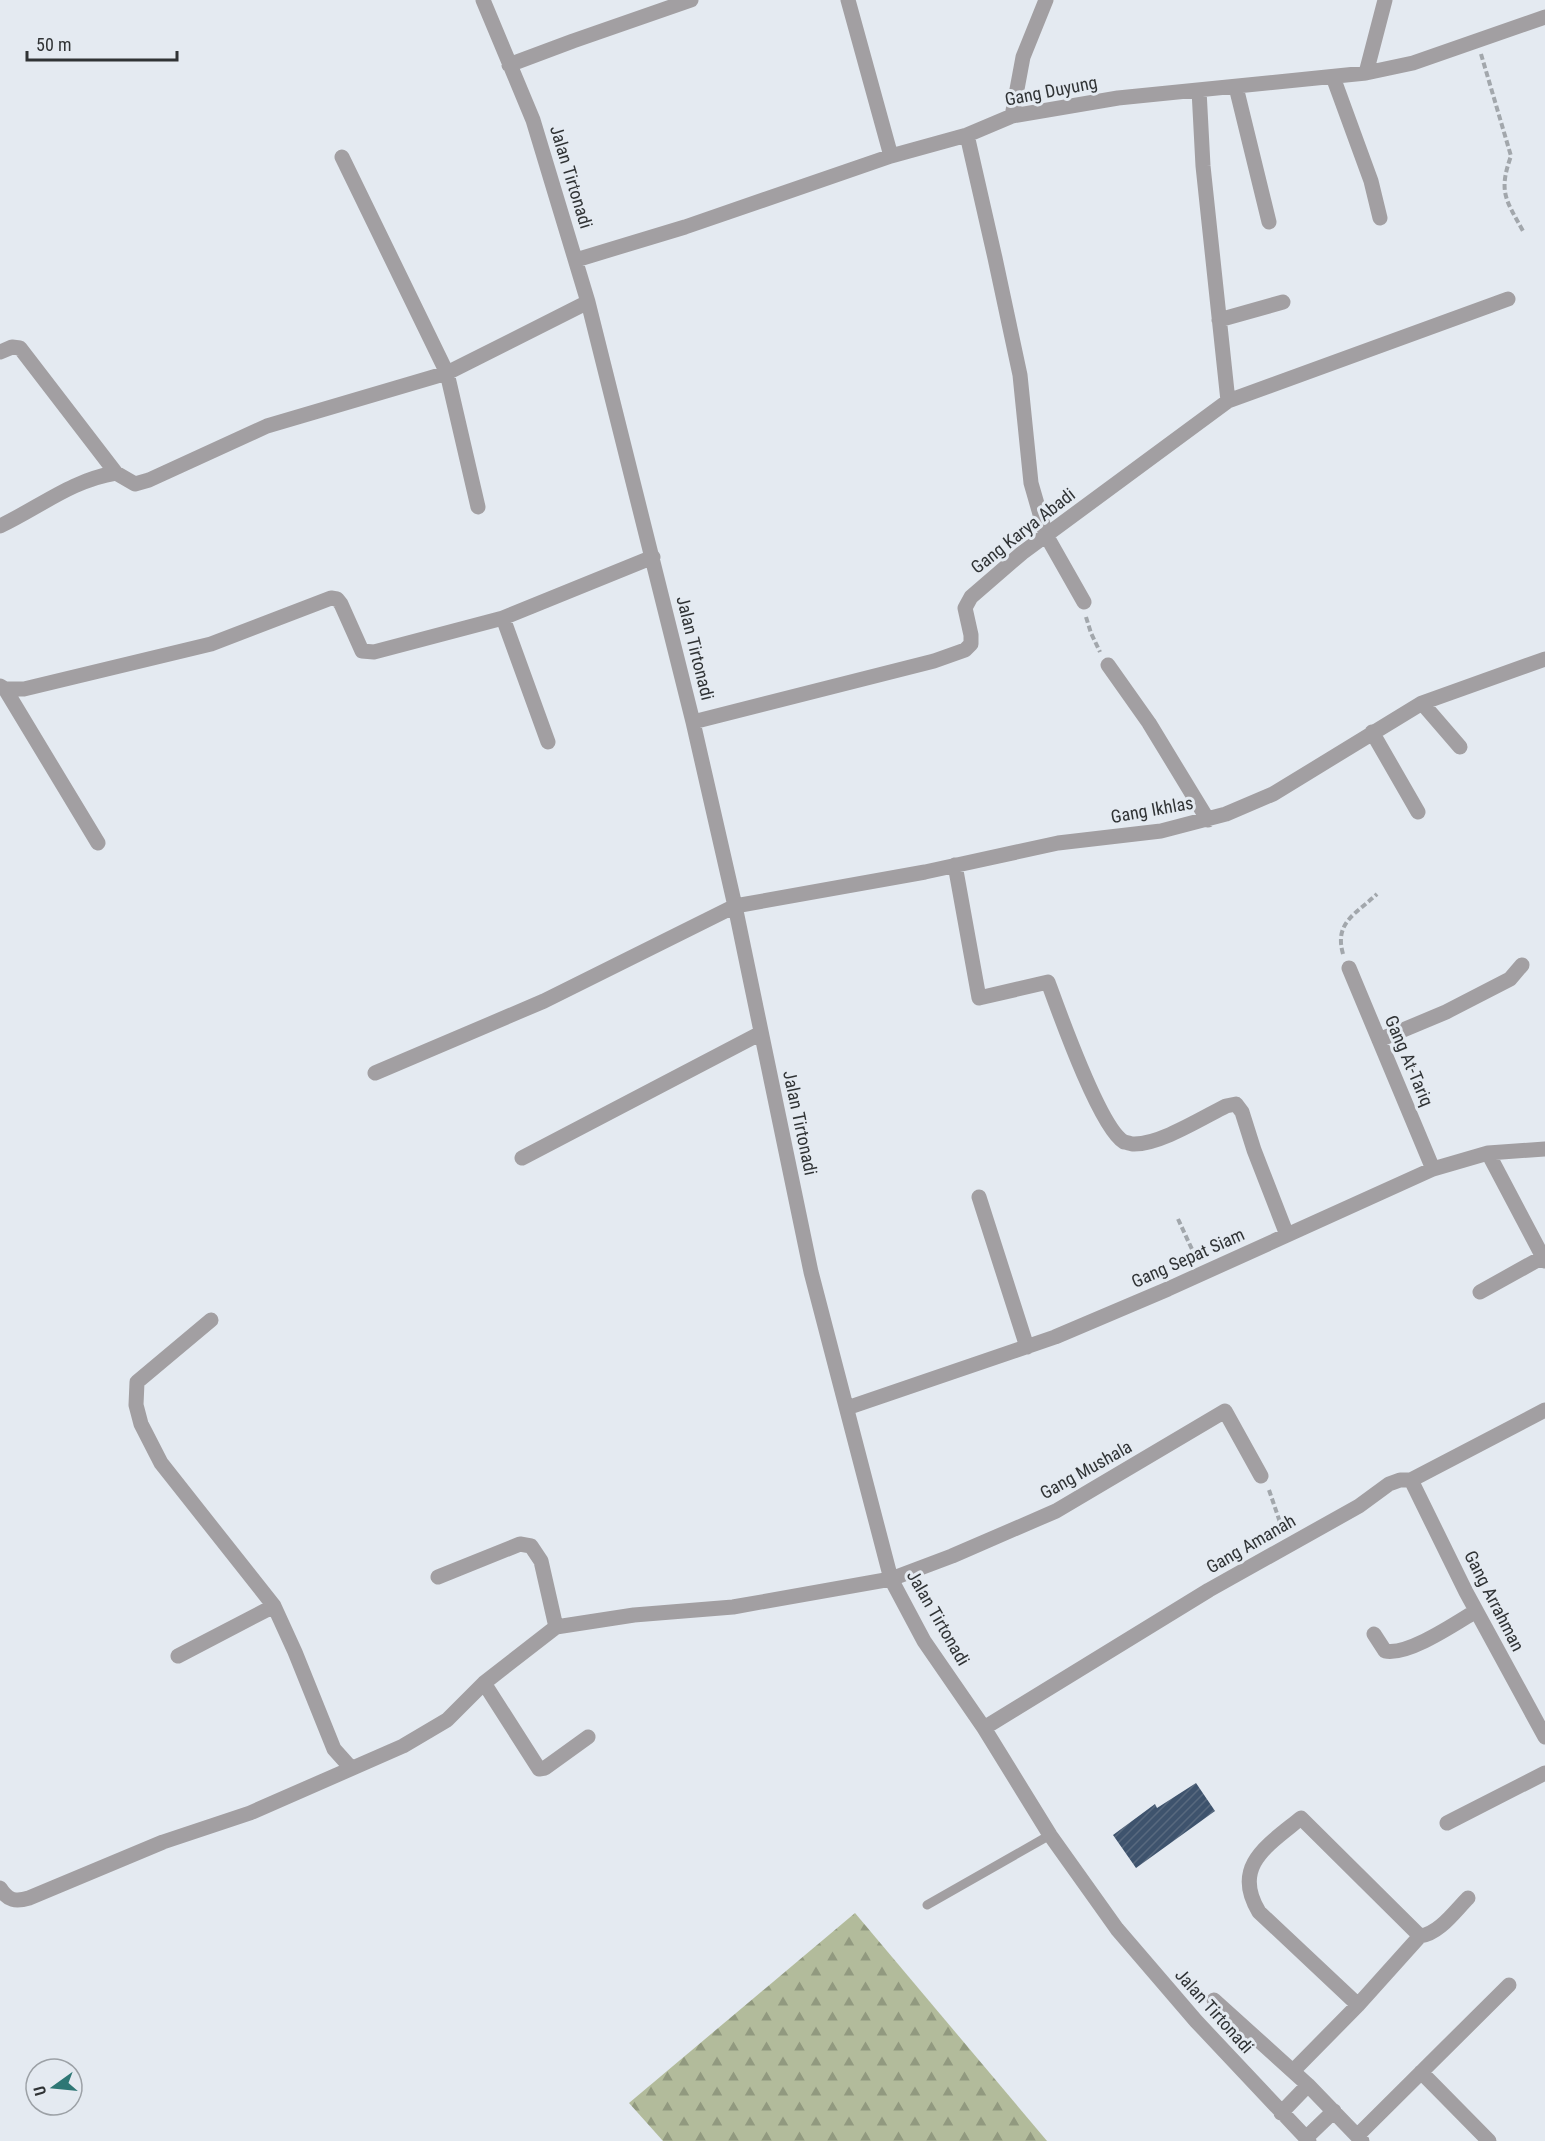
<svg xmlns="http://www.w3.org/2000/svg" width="1545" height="2141" viewBox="0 0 1545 2141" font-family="'Roboto Condensed',sans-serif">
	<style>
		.forest { fill: url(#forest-firs) }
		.building { fill: url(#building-hatch) }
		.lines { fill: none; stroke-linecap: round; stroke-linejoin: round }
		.path { stroke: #a2a7ac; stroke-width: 4; stroke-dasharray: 6 3; stroke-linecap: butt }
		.service { stroke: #a29fa2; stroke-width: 9 }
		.minor { stroke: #a29fa2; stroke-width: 15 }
		.labels { text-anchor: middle; stroke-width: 6; stroke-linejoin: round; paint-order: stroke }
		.street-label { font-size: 18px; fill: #303335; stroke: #e4eaf1 }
	</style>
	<defs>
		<pattern id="forest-firs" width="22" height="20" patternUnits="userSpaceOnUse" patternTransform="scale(1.5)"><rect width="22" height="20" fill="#b2bb9b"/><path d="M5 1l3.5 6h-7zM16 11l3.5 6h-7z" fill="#91997f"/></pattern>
		<pattern id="building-hatch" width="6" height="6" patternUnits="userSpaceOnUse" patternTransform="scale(1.5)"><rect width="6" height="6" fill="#3e536d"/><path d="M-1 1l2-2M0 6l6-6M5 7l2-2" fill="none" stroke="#58697e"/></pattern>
	</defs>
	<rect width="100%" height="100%" fill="#e4eaf1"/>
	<path class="forest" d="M855,1913L1047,2141H663L629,2103Z"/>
	<path class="building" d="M1196,1783L1215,1811L1136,1868L1113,1835L1155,1804L1157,1808Z"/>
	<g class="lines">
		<path class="path" d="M1481,54L1511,156C1498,192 1506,200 1523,231
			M1086,617L1091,633L1100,652
			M1343,954C1334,922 1356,914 1377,894
			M1178,1219L1196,1258
			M1269,1490L1283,1531"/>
		<path class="service" d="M927,1905L1050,1835"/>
		<path class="minor" d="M483,0L533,120L588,302L693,722L735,906L811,1272L891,1579L924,1641L984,1728L1050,1835L1117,1929L1196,2021L1309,2141
			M848,0L891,156
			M509,65L573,41L691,0
			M1366,73L1385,0
			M1333,77L1371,181L1380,218
			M1236,87L1269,222
			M1199,90L1203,166L1228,401
			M1012,116L1023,57L1046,0
			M967,135L995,258L1020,375L1031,483L1046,535L1084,602
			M342,157L447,373L478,507
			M576,260L685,227L891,156L967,135L1012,116L1118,98L1366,73L1413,63L1545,17
			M1219,320L1283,302
			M0,352L12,347L20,348L116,473L135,484L149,480L267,426L447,373L588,302
			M0,526C40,507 72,480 116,473
			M503,618L548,742
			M1108,665L1149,723L1208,820
			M0,686L5,689H24L211,644L331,598L337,599L341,604L362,651L374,652L503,618L653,557
			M5,689L98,843
			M1422,703L1460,747
			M693,722L934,661L965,650L971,644V635L965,608L971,597L1022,553L1228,401L1508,299
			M1372,732L1418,812
			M955,865L979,998L1048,982C1059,1012 1100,1128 1124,1142C1125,1142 1132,1144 1133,1144C1159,1145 1202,1118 1226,1106L1236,1104L1242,1112L1254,1150L1287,1235
			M1349,968L1433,1169
			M1379,1040L1446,1012L1510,979L1522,965
			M375,1073L544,1001L735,906L925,872L1058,843L1161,831L1226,814L1273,794L1422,703L1545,659
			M1488,1153L1545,1261
			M522,1158L761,1033
			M979,1197L1027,1347
			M1480,1292L1543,1257
			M211,1320L137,1382L136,1405L141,1424L161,1463L274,1606L295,1652L334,1749L351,1768
			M847,1408L1055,1337L1168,1289L1433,1169L1488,1153L1545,1149
			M1411,1480L1466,1592L1545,1737
			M438,1577L520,1544L531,1546L541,1561L556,1627
			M1374,1634L1385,1651C1408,1656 1456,1623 1476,1611
			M178,1656L274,1606
			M484,1683L539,1769L545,1768L588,1737
			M984,1728L1209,1590L1359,1506L1389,1484L1400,1480H1411L1545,1410
			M1447,1823L1545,1773
			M0,1888C8,1901 16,1902 29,1898L163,1842L250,1813L403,1746L447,1720L484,1683L556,1627L634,1615L733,1607L891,1579L952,1556L1056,1511L1225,1411L1261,1476
			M1420,1936C1439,1934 1455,1911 1468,1898
			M1214,2000L1308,2085L1362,2141
			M1293,2071L1358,2005L1420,1936L1301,1818C1268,1845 1231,1866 1259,1912L1358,2005
			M1421,2072L1489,2141
			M1281,2113L1308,2085
			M1357,2136L1509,1985
			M1306,2138L1334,2111"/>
	</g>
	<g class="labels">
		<g class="street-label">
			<text transform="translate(1051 91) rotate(-11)" y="6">Gang Duyung</text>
			<text transform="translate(571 177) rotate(73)" y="6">Jalan Tirtonadi</text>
			<text transform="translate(1023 531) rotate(-38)" y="6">Gang Karya Abadi</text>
			<text transform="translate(695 648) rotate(76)" y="6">Jalan Tirtonadi</text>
			<text transform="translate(1152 810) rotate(-10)" y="6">Gang Ikhlas</text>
			<text transform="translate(1409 1061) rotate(67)" y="6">Gang At-Tariq</text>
			<text transform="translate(800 1123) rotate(78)" y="6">Jalan Tirtonadi</text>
			<text transform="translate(1188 1258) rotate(-24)" y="6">Gang Sepat Siam</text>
			<text transform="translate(1086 1470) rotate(-29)" y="6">Gang Mushala</text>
			<text transform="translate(1251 1544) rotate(-30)" y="6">Gang Amanah</text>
			<text transform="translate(1494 1601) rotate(63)" y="6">Gang Arrahman</text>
			<text transform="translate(938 1618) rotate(60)" y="6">Jalan Tirtonadi</text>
			<text transform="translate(1214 2011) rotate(48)" y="6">Jalan Tirtonadi</text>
		</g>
	</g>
	<g transform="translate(54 2087) rotate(255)"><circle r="28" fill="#e4eaf1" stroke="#9ca1a6" stroke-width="1.5"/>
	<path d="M0-4.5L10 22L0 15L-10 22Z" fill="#2e7775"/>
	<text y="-9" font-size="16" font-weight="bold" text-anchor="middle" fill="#303335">U</text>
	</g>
	<path d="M27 51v9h150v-9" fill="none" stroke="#303335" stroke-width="3"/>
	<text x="36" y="51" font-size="18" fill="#303335" stroke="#e4eaf1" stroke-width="4.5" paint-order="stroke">50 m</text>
</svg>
